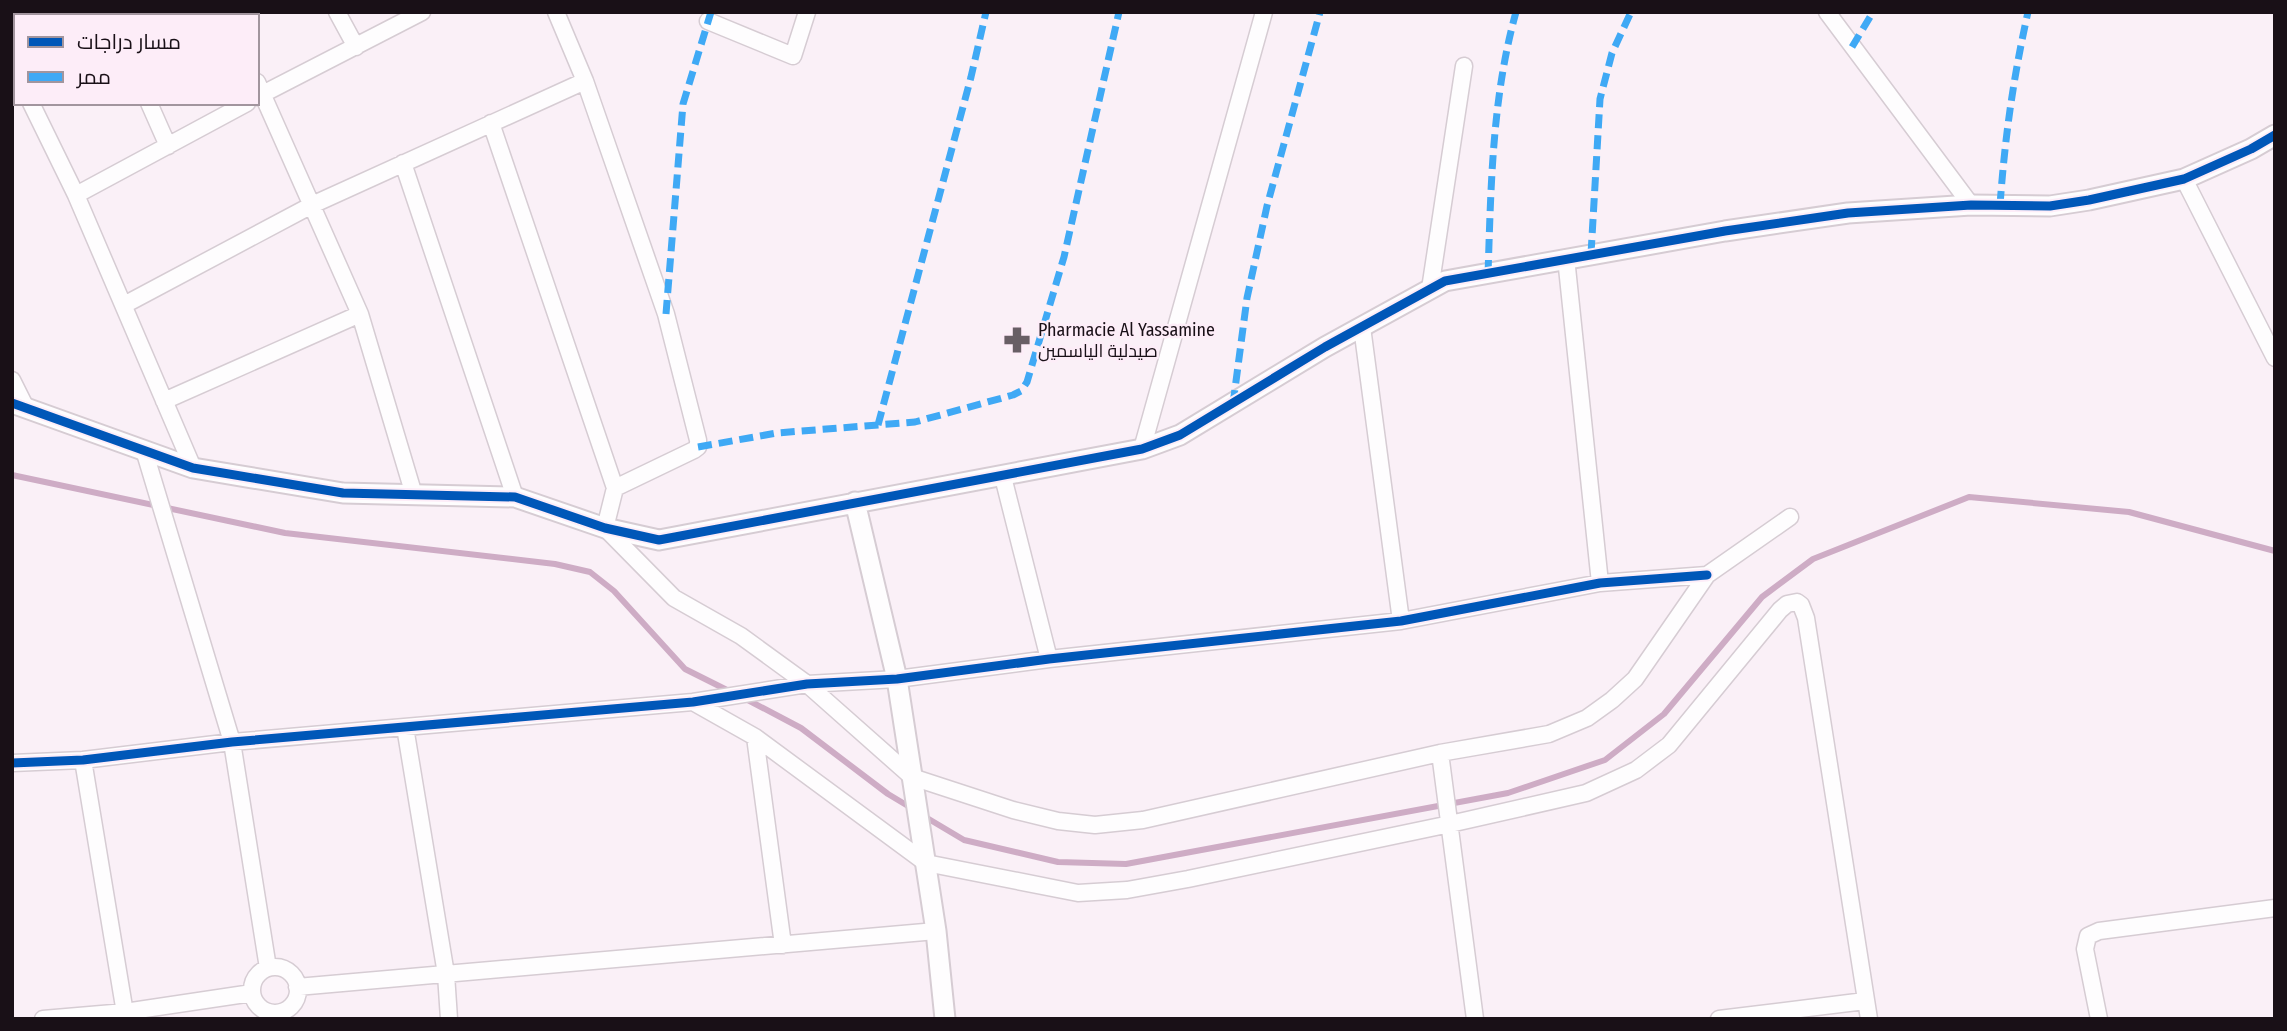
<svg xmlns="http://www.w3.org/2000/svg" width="2287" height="1031" viewBox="0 0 2287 1031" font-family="'Fira Sans Condensed',Cairo,sans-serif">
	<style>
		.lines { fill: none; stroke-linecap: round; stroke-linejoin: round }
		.stream { stroke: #ceacc5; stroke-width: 6 }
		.minor-casing { stroke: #d6ccd3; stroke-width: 19 }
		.tertiary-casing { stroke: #d6ccd3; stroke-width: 23 }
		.minor { stroke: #fefdfe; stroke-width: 16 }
		.tertiary { stroke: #fefdfe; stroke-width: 19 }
		.quiet { stroke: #3fa9f5; stroke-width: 7; stroke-dasharray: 14 7; stroke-linecap: butt }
		.cycleway-casing { stroke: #fdedf8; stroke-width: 13 }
		.cycleway { stroke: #0057b8; stroke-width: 9 }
		.labels { text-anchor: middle; stroke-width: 5; stroke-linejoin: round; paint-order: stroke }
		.poi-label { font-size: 18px; fill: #191017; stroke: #fdedf8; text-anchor: start }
	</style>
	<rect width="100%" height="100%" fill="#faf0f7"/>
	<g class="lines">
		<path class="stream" d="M12,475L285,533L555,564L590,572L614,591L685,669L731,692
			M744,698L801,728L888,794L913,809
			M922,815L964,840L1058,862L1126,864L1508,793L1605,760L1664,714L1762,597L1813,559L1969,497L2129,512L2275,551"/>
		<g class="minor-casing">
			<path id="minor" d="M108,12L109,16
				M219,12L221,16
				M337,12L356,47
				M556,12L585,81L666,314L698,440V447L694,450L615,488L605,528L674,598L741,636L807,684L912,777L1013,810L1058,821L1095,825L1143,820L1440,753L1549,734L1587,718L1612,700L1635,679L1707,575L1790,517
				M1827,12L1971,205
				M708,21L793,56L807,12
				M12,64L16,71
				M257,82L360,314L414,495
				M257,97L422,12
				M31,103L76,195L193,468
				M149,103L168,146
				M491,123L615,488
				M403,163L515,497
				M2184,179L2275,358
				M76,195L247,103
				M1566,258L1600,583
				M1430,289L1464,66
				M124,305L312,205L585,81
				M1362,327L1401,621
				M12,380L25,406
				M164,401L360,314
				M1142,449L1264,12
				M144,450L232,742L268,968
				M1003,477L1049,659
				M693,702L755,737L926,863L1078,893L1127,890L1188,879L1450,824L1586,793L1636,770L1669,745L1780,610L1787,604L1797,602L1801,605L1806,618L1869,1019
				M405,727L446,974L449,1019
				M755,737L783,945
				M1440,753L1475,1019
				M83,760L126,1019
				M12,763L83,760L232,742L693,702L807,684L897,679L1049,659L1401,621L1600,583L1707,575
				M252 990a23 23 0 1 1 46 0a23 23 0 1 1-46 0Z
				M297,987L936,931
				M43,1019L125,1012L252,993
				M1719,1019L1865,1001
				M2099,1019L2085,949L2088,936L2099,931L2275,908"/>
		</g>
		<g class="tertiary-casing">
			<path id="tertiary" d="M12,403L193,468L343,493L515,497L605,528L659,540L1142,449L1180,435L1325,347L1445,281L1725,231L1848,213L1971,205L2050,206L2089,200L2184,179L2251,149L2275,135
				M855,502L897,679L936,931L945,1019"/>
		</g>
		<use href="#minor" class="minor"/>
		<use href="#tertiary" class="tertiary"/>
		<path class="quiet" d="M1852,47L1873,12
			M2000,205C2005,137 2013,79 2028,12
			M1591,254L1600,99L1612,53L1631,12
			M1488,274C1491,186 1492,98 1516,12
			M666,314L683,104L711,12
			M1233,404L1247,298L1267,206L1320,12
			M878,425L971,77L986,12
			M698,447L777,433L915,422L1013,395L1021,391L1027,382L1064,257L1119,12"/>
		<g class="cycleway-casing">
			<path id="cycleway" d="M12,403L193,468L343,493L515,497L605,528L659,540L1142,449L1180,435L1325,347L1445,281L1725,231L1848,213L1971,205L2050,206L2089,200L2184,179L2251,149L2275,135
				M12,763L83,760L232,742L693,702L807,684L897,679L1049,659L1401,621L1600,583L1707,575"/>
		</g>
		<use href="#cycleway" class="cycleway"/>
	</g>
	<defs>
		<g id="pharmacy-bare" transform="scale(2.1)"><path d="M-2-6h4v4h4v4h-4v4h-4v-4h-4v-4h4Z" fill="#685e65" stroke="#fdedf8" stroke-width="2.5" paint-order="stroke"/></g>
	</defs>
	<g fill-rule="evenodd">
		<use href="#pharmacy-bare" x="1017" y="340"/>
	</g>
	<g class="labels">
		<g class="poi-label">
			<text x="1038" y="336">Pharmacie Al Yassamine<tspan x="1038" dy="21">صيدلية الياسمين</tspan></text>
		</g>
	</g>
	<rect width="2287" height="1031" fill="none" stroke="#191017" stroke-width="28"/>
	<rect x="14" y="14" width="245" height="91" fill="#fdedf8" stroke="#a2959e" stroke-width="2"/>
	<rect x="28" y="37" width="35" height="10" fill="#0057b8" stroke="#a2959e" stroke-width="2"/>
	<text x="77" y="49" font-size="21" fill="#191017">مسار دراجات</text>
	<rect x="28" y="72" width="35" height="10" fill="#3fa9f5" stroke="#a2959e" stroke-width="2"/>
	<text x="77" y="84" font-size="21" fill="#191017">ممر</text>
</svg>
